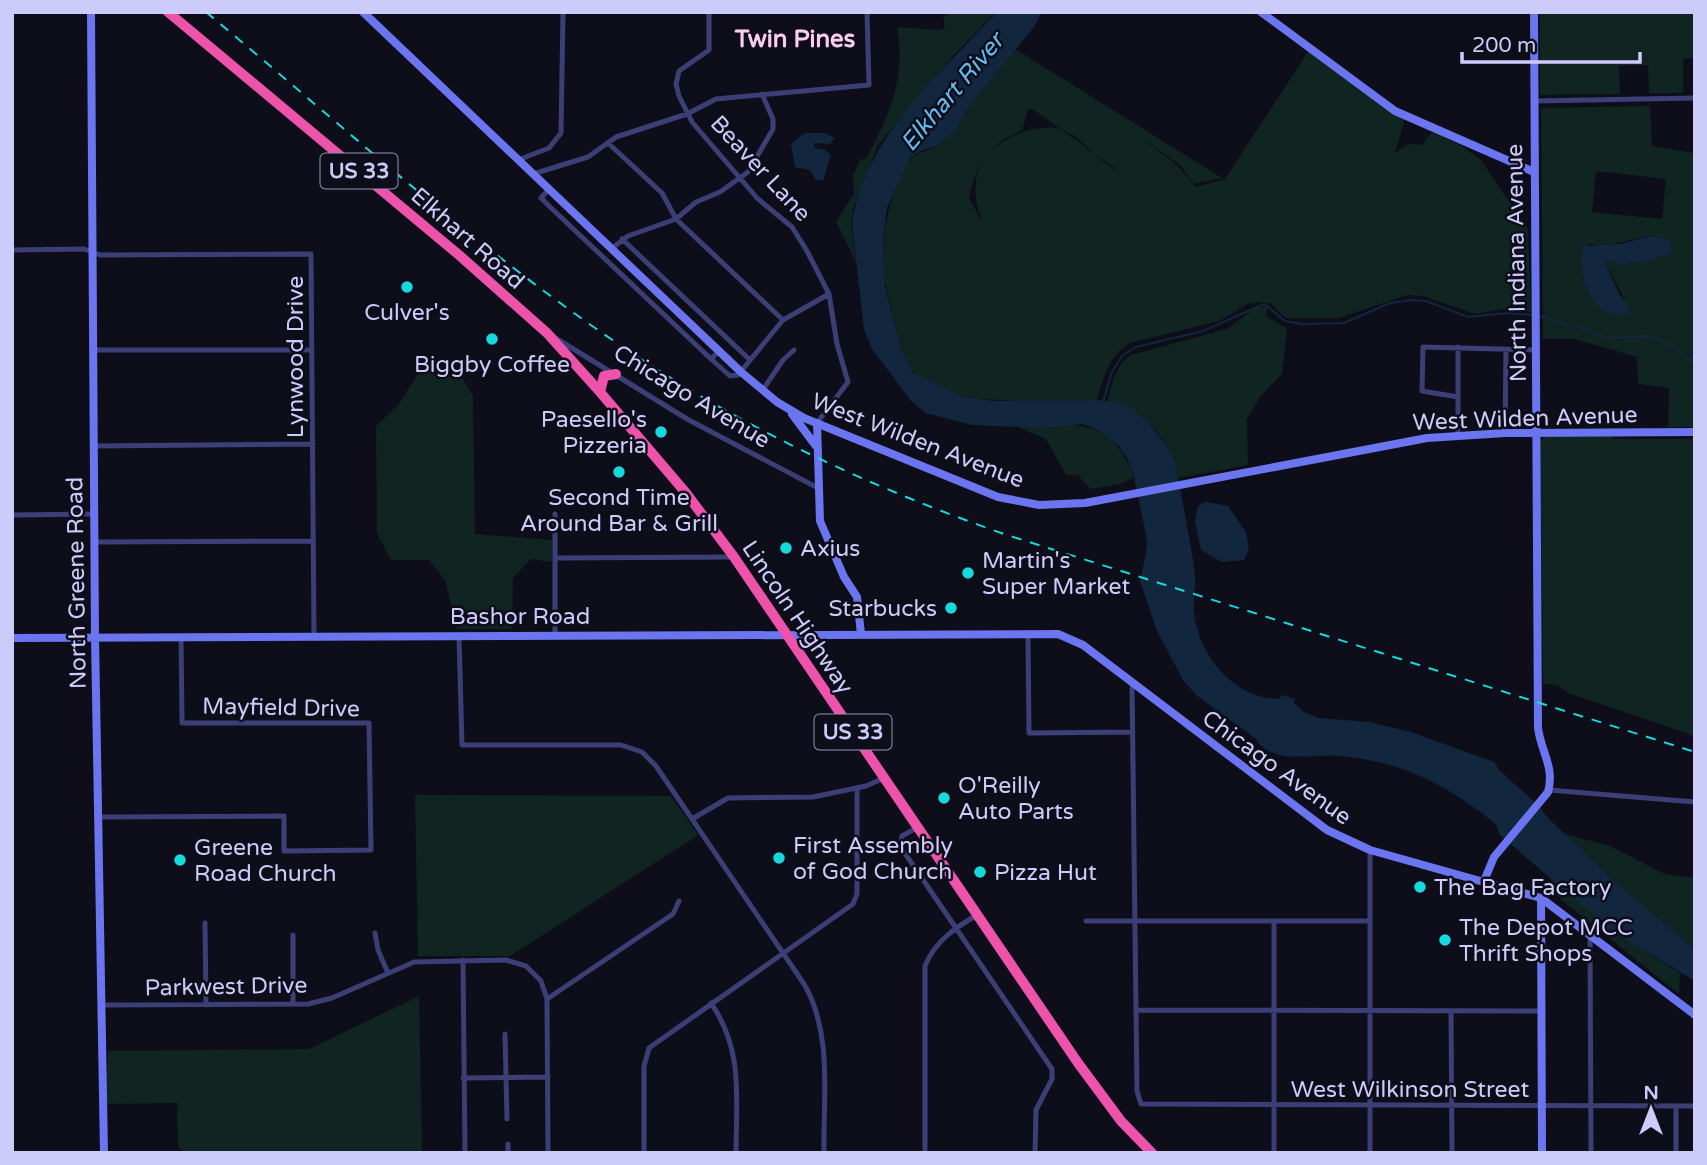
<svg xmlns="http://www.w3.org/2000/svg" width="1707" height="1165" viewBox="0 0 1707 1165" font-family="'Varela Round',sans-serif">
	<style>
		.green { fill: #102421; fill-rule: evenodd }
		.water { fill: #12273e }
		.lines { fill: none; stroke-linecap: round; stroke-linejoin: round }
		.stream { stroke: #12273e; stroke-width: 2 }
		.street { stroke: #3c3f75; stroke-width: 5 }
		.secondary { stroke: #6c75f0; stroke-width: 8 }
		.highway { stroke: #ed53ab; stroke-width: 10 }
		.rail { stroke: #16d9db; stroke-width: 2; stroke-dasharray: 10 9; stroke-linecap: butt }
		.poi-dot { fill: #16d9db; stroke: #0e0d1a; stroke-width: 2.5 }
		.labels { text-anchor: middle; stroke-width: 5; stroke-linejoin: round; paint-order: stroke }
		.shield { fill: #0e0d1a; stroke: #9492b7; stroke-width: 2 }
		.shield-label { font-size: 21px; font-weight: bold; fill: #cdcbfa }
		.street-label { font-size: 23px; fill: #cdcbfa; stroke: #0e0d1a }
		.poi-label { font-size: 23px; fill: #cdcbfa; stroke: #0e0d1a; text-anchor: start }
		.neighbourhood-label { font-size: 24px; font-weight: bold; fill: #facdee; stroke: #0e0d1a }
		.water-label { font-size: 24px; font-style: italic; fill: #64bbef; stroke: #0e0d1a }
	</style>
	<rect width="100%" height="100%" fill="#0e0d1a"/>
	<path class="green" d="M952,12H996L952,57L878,145L853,209L851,225L856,262L836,222L854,193L853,175L861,159H866C890,113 906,79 897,27L941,30L945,27L943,17Z
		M1540,12H1695V58L1683,59V93H1649L1648,65L1619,66L1620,94L1540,95Z
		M1015,49L1222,178L1194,184L1180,165L1143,139L1178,166L1196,187L1225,179L1310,49L1406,116L1395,153L1408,144L1422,145L1432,132L1462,146L1480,159L1528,229L1531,312L1503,309L1475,314L1423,296L1408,295L1338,318H1286L1270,303L1259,302L1248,304L1219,321L1130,343C1108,356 1104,377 1097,400C1054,400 938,410 912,370C899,351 896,326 890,304C877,258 883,212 904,169C912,152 922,154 937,146C949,139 961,121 966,109ZM1028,109L1034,110L1119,171C1100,164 1084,138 1063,130C1037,120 991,141 980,166C972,185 976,207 983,224L969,198C975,167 990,142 1022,131Z
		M1650,106L1652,146L1695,153V427H1668L1669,388L1638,384L1637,357L1574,339H1543L1541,108ZM1596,171L1666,179L1662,219L1592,212ZM1650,236L1671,240L1672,255C1654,257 1623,271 1608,260L1605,263L1625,300L1582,264L1589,244L1604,246Z
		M1258,306L1267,307V317L1287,328L1282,374L1260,397L1247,419L1248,465L1178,478C1172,443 1144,405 1107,402C1113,383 1114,367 1131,355L1227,329Z
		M426,362L463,379L473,396L475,534L552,540V562L531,559L513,578L512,629H457L445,580L429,560H391L377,534L376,426L398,405Z
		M1061,424C1101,425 1121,440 1134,478L1120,484L1090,489L1078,475H1066L1046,439L1018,427Z
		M1613,436V439H1695V736L1568,693L1557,685L1543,684L1540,441L1545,437Z
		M415,795L671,796L698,835L510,956H418Z
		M1565,834L1610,846L1665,874L1695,878V949L1619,885Z
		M1546,873L1613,931L1680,973L1679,994L1553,893V883Z
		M419,996L422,1153H185L178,1147L177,1103L106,1104L108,1051L309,1049Z"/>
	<path class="water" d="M997,12H1042L1034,27L967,109L954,132L937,146L921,151L910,158L887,208L883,241L885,287L901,348L913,373L962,396L994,401L1097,400L1124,403L1148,421L1169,449L1175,463C1182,500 1190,537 1195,574C1196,587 1193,599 1194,612C1198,655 1234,699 1279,699L1281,695L1295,699L1294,703L1304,712L1319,718L1369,722L1411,732L1494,762L1500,771L1537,804L1548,818L1619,885L1695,949V981L1612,931L1499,834L1496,824C1445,784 1406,763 1341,756C1314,753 1272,766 1256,739L1196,695L1183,680L1157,631L1140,581L1147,548L1146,535L1134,477L1127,458L1118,445L1099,431L1084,424L1043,428L972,425L926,413L911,401L872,349L864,329L852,225C864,137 940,74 997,12Z
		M805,133H825L835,138L830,144L814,143V148L825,150L831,155L823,181L815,179L810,170L795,167L791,144Z
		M1650,236L1671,240L1672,255C1654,257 1623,271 1608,260L1605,263L1619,294L1629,307L1628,313C1592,324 1576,274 1583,246L1621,244Z
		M1205,502L1228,506L1246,532L1249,549L1244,560L1222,562L1201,550L1195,522L1198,506Z"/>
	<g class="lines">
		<path class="stream" d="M1539,316L1612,338L1645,336L1662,340L1695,363
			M1103,402L1112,372L1122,356L1136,347L1203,331L1264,304L1285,321L1301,324L1344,323L1390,303L1412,300L1426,301L1468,317L1507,313L1534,315"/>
		<path class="street" d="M709,12V50L679,71L676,84L679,96L692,122L757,198L792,227L807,251L829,294L837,344L848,382L817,423
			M1534,101L1695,98
			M608,143L662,193L676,219L783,320
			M518,160L549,148L561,133L563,12
			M533,174L588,157L616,137L687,114L716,99L869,85L867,12
			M549,189L541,198L549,206L711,359L719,351
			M622,239L750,360
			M611,249L628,236L676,219L696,202L720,192L748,172L773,129V119L762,94
			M12,250L84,249L100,255L311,254L314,636
			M554,337L687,419L818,488
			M1458,347V436
			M94,350H312
			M711,359L730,376L738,375L783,320L829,294
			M762,391L783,360L794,350
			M1458,397L1422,391L1423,347L1536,350
			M1505,433L1506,349
			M94,446L313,444
			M12,515L94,514
			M94,542L313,541
			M555,558L734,557
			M1028,634L1029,733L1133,732
			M555,635V514
			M459,636L462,745H621L642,752L656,766L804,984C833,1033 823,1098 824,1153
			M1132,684L1137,1091L1141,1104L1695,1106
			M1549,790L1695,802
			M99,817L284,816V851L371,850L369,723H182L181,636
			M692,819L728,798L813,797L866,786L884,778
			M918,827L902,836L900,846L1052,1069V1079L1036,1110L1035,1153
			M1086,921H1370
			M1274,921V1153
			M205,923L206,1005
			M375,933L378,950L388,973
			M293,935V1004
			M1590,935L1591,1153
			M463,960L465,1153
			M547,999L673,914L679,901
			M711,1003C744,1051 736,1098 736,1153
			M101,1005L308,1004L332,998L414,962L506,960L526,966L541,981L547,999L548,1153
			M1136,1010L1542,1011
			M1451,1011L1452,1153
			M505,1034L507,1119
			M463,1078L548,1077
			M1676,1106V1153
			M508,1144V1153
			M644,1153V1066L649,1048L853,904L857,894V788
			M925,1153V966C935,941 955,928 977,915
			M1370,1153V850"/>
		<path class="secondary" d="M91,12L95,637L104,1153
			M363,12L741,372L777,402L804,418L998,497L1039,505L1085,503L1427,438L1505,433L1695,432
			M1261,12L1395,111L1534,172
			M792,414L816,446
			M817,423L820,521L844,577L857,597L861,634
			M12,638L1058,634L1083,645L1327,830L1370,850L1541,898L1695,1015
			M1484,881L1494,857L1548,792C1555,767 1541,752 1538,728L1534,12
			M1541,898L1542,1153"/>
		<path class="highway" d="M168,12L459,255L547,333L600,392L686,493L734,557L1078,1063L1121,1121L1152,1153
			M600,392L604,376L616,374"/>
		<path class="rail" d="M206,12C348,130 486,258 641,359C755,434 878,490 1007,535L1695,752"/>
	</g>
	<g class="poi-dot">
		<circle cx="407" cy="287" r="7"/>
		<circle cx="492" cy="339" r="7"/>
		<circle cx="661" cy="432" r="7"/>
		<circle cx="619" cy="472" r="7"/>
		<circle cx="786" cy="548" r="7"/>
		<circle cx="968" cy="573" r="7"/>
		<circle cx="951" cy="608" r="7"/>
		<circle cx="944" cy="798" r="7"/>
		<circle cx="779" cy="858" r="7"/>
		<circle cx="180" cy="860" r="7"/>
		<circle cx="980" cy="872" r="7"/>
		<circle cx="1420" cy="887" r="7"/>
		<circle cx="1445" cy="940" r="7"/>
	</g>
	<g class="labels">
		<g class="shield">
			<rect x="320.5" y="153.5" width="77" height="35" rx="5"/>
			<rect x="814.5" y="714.5" width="77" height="35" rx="5"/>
		</g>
		<g class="shield-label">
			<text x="359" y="178">US 33</text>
			<text x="853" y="739">US 33</text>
		</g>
		<g class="street-label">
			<text transform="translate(761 168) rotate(47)" y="8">Beaver Lane</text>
			<text transform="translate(468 238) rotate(41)" y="8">Elkhart Road</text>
			<text transform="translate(1516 263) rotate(-91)" y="8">North Indiana Avenue</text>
			<text transform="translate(295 357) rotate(-90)" y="8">Lynwood Drive</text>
			<text transform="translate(692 396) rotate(31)" y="8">Chicago Avenue</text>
			<text transform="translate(1525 418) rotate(-2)" y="8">West Wilden Avenue</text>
			<text transform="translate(918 440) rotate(21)" y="8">West Wilden Avenue</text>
			<text transform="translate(76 583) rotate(-91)" y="8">North Greene Road</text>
			<text x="520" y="624">Bashor Road</text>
			<text transform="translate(798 617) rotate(56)" y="8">Lincoln Highway</text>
			<text transform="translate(281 707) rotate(1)" y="8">Mayfield Drive</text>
			<text transform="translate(1277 767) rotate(36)" y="8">Chicago Avenue</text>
			<text transform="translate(226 986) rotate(-1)" y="8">Parkwest Drive</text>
			<text x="1410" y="1097">West Wilkinson Street</text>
		</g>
		<g class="poi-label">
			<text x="407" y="320" text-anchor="middle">Culver's</text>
			<text x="492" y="372" text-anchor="middle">Biggby Coffee</text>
			<text x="647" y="427" text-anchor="end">Paesello's<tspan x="647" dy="26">Pizzeria</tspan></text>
			<text x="619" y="505" text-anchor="middle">Second Time<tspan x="619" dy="26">Around Bar &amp; Grill</tspan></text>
			<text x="800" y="556">Axius</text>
			<text x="982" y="568">Martin's<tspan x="982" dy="26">Super Market</tspan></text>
			<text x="937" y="616" text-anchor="end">Starbucks</text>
			<text x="958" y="793">O'Reilly<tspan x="958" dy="26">Auto Parts</tspan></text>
			<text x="793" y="853">First Assembly<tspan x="793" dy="26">of God Church</tspan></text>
			<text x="194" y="855">Greene<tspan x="194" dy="26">Road Church</tspan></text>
			<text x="994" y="880">Pizza Hut</text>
			<text x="1434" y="895">The Bag Factory</text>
			<text x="1459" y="935">The Depot MCC<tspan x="1459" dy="26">Thrift Shops</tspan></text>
		</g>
		<g class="neighbourhood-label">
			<text x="795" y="47">Twin Pines</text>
		</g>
		<g class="water-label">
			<text transform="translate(952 92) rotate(-50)" y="8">Elkhart River</text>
		</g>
	</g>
	<rect width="1707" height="1165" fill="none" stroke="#cdcbfa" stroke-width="28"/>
	<g transform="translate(1651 1109)" stroke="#0e0d1a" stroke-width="5" paint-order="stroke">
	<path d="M0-5L12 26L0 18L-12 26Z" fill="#cdcbfa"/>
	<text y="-10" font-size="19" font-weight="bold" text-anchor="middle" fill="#cdcbfa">N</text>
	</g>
	<path d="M1462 52v10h178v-10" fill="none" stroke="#cdcbfa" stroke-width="3.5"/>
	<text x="1472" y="52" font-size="21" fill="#cdcbfa" stroke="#0e0d1a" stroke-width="5" paint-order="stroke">200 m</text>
</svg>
